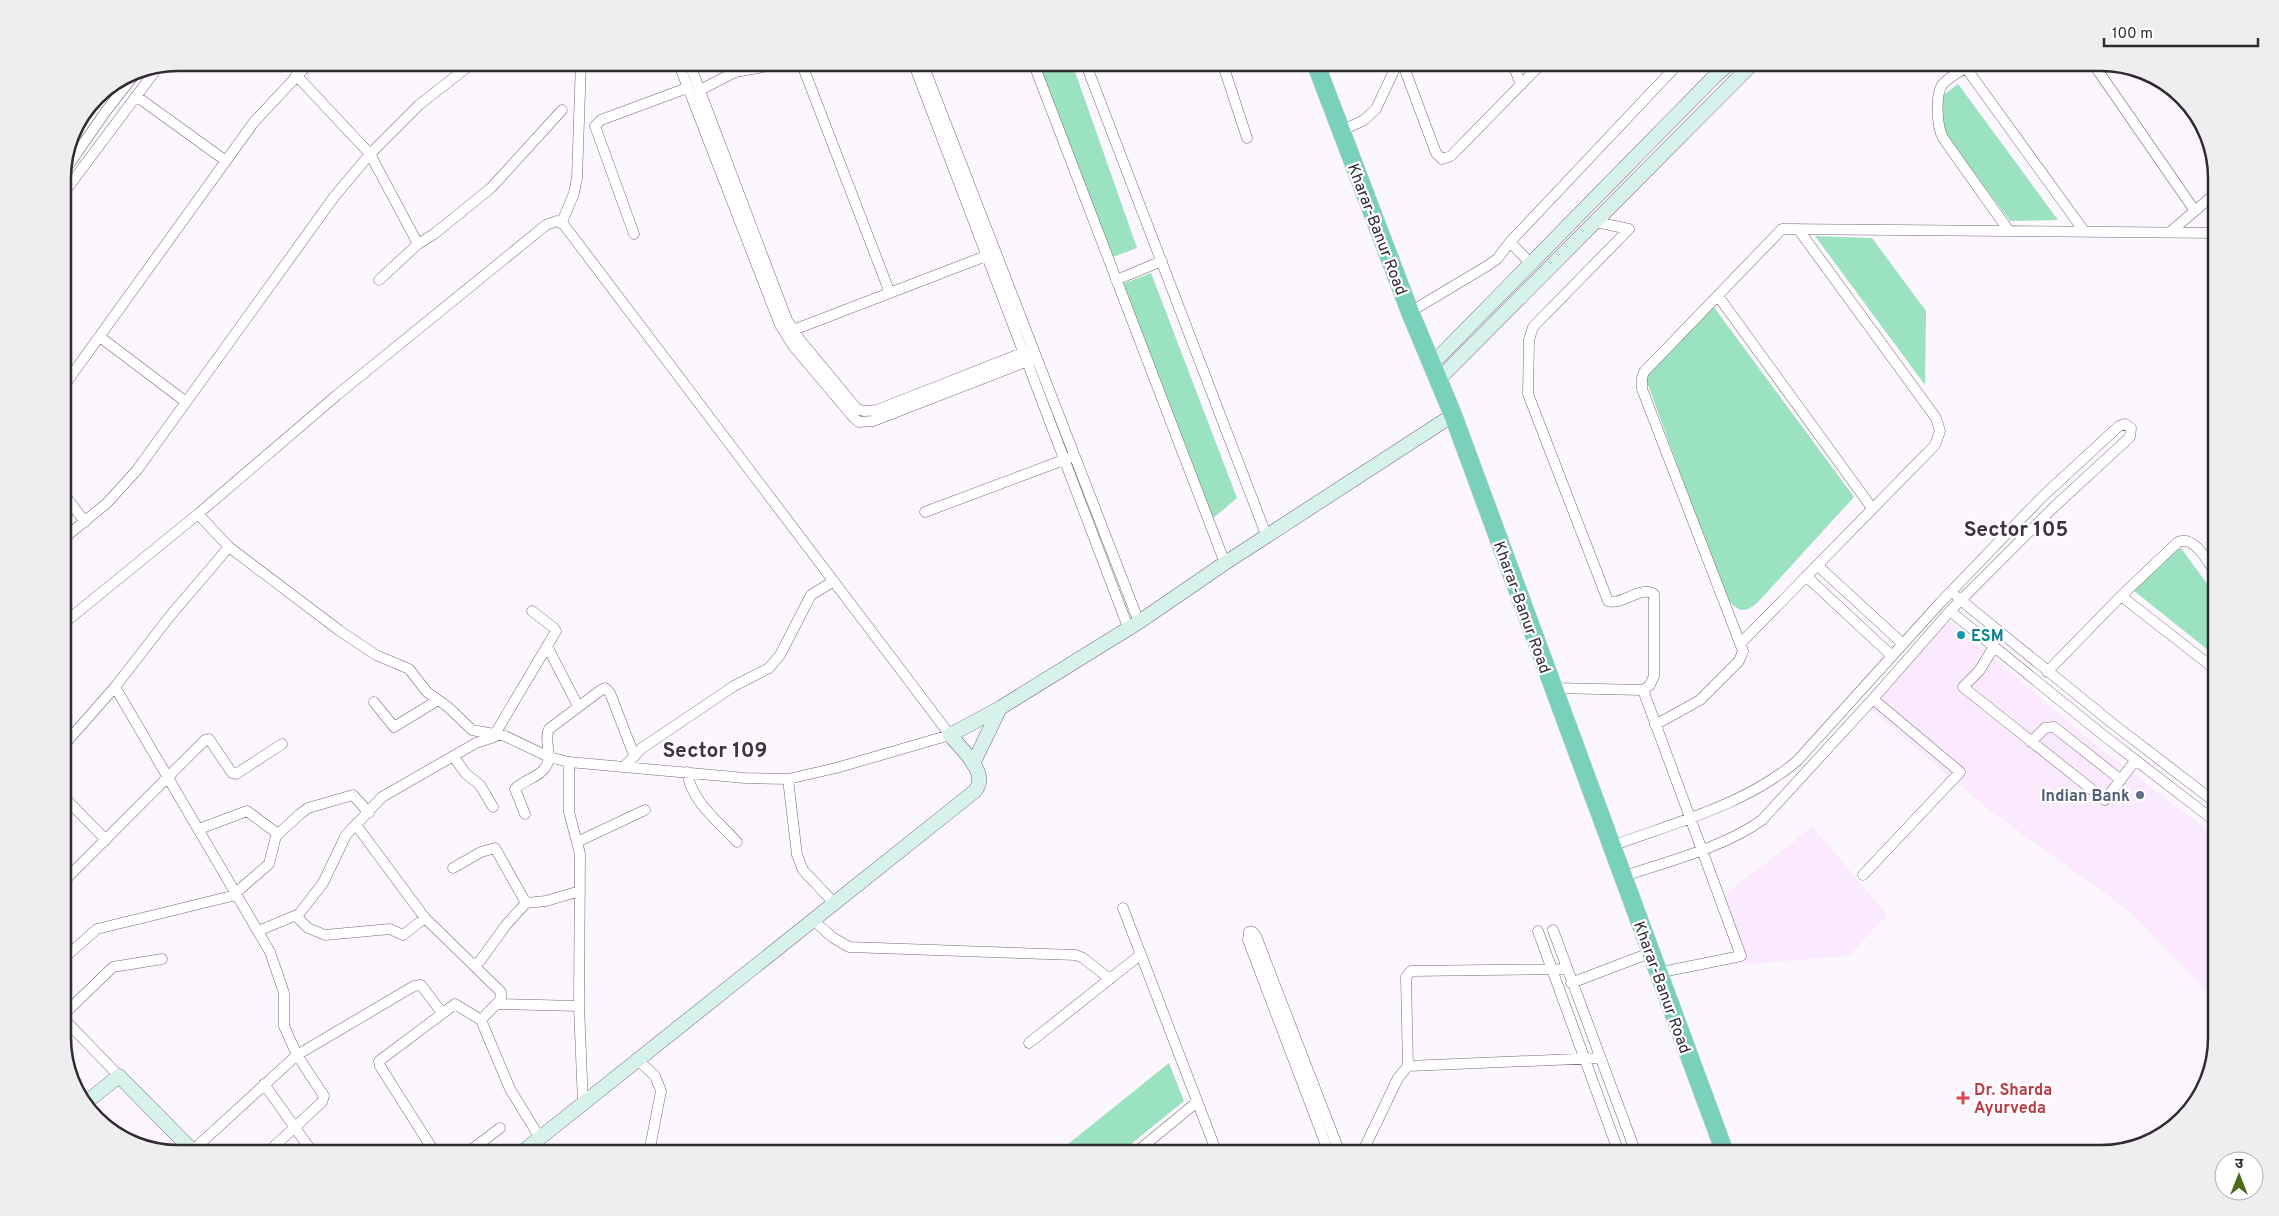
<svg xmlns="http://www.w3.org/2000/svg" width="2279" height="1216" viewBox="0 0 2279 1216" font-family="Overpass,'Noto Sans Devanagari',sans-serif">
	<style>
		.built { fill: #fbe9ff }
		.green { fill: #9be2c0 }
		.lines { fill: none; stroke-linecap: round; stroke-linejoin: round }
		.street-casing { stroke: #77687a; stroke-width: 11 }
		.secondary-casing { stroke: #77687a; stroke-width: 15 }
		.highway-casing { stroke: #d6d4d6; stroke-width: 19 }
		.street { stroke: #fff; stroke-width: 10 }
		.secondary { stroke: #d7f1eb; stroke-width: 14 }
		.highway { stroke: #7ad1bb; stroke-width: 18 }
		.culture-dot { fill: #0f9aa8; stroke: #fff; stroke-width: 2 }
		.service-dot { fill: #5c6f8a; stroke: #fff; stroke-width: 2 }
		.health-dot { fill: #e0444e; stroke: #fff; stroke-width: 2 }
		.labels { text-anchor: middle; stroke-width: 4.5; stroke-linejoin: round; paint-order: stroke }
		.street-label { font-size: 16px; fill: #312a32; stroke: #fff }
		.culture-label { font-size: 16px; font-weight: bold; fill: #0d838f; stroke: #fff; text-anchor: start }
		.service-label { font-size: 16px; font-weight: bold; fill: #4e5e75; stroke: #fff; text-anchor: end }
		.health-label { font-size: 16px; font-weight: bold; fill: #be3a42; stroke: #fff; text-anchor: start }
		.district-label { font-size: 21px; font-weight: bold; fill: #403343; stroke: #fff }
		.rim { fill: none; stroke: #312a32; stroke-width: 2.5 }
	</style>
	<rect width="100%" height="100%" fill="#fcf6fe"/>
	<path class="built" d="M1948,619L2091,741L2216,837V1001L2128,910L1988,809L1868,707L1870,692Z
		M1813,827L1887,915L1848,956L1746,964L1720,898Z"/>
	<path class="green" d="M1038,63H1072L1137,248L1107,259Z
		M1958,84L2058,220L2010,221L1940,127L1938,99Z
		M1815,236L1872,238L1926,311L1925,385Z
		M1151,273L1237,498L1211,520L1120,285Z
		M1713,306L1854,497L1759,601C1743,617 1735,610 1724,593L1643,371Z
		M2181,548L2216,596V644L2208,650L2128,586Z
		M1169,1063L1184,1101L1120,1153H1057Z"/>
	<g class="lines">
		<g class="street-casing">
			<path id="street" d="M678,62L780,325L794,347L854,418L859,422L873,421L1033,359
				M689,62L787,320L800,340L857,409L864,411L877,410L1030,350
				M801,62L890,293
				M913,62L1128,627
				M922,62L1139,622
				M1033,62L1225,563
				M1085,62L1267,537
				M1222,62L1247,138
				M1402,62L1436,153L1442,159L1451,156L1543,62
				M1512,62L1521,85
				M1974,62C1965,69 1949,76 1942,85C1935,96 1937,127 1943,138L2009,231
				M2092,62L2195,211
				M1966,68L2084,231
				M296,75L370,154L418,244
				M700,90L735,72L763,67L774,62
				M136,96L226,161
				M1341,131L1364,120L1376,109L1398,62
				M63,173L106,111L138,70
				M63,194L158,67
				M562,222L574,193L577,178L581,62
				M1596,222L1629,229L1533,327L1529,340L1528,394L1608,601C1622,606 1641,585 1654,594V676L1650,685L1643,690L1741,956L1657,973
				M2170,232L2216,193
				M634,234L595,126L601,120L687,88
				M1510,242L1680,62
				M379,280L418,244L434,234L491,188L562,110
				M1116,280L1162,261
				M1718,296L1872,508
				M1410,312L1487,266L1497,259L1510,242L1532,265
				M788,332L991,254
				M100,337L186,402
				M63,387L254,122L310,62
				M63,493L85,522
				M925,512L1069,458
				M63,539L107,503L137,470L334,197L370,154L419,105L470,65
				M1817,565L1903,644
				M1806,576L1892,656
				M2121,596L2216,670
				M1957,597L2112,723L2216,803
				M1950,611L2103,735L2216,822
				M63,624L198,514L337,395L546,225L557,221L564,225L950,735L836,768L788,779L745,778L569,762L549,757L505,736L472,730L448,707L427,692L409,669L376,655L340,631L229,547L198,514
				M1741,643L1935,445L1940,431L1936,418L1798,229
				M547,646L578,706
				M1994,647L1979,671L1963,687L2105,800L2136,760
				M2047,672L2121,596L2178,542C2195,535 2208,562 2216,574
				M115,687L270,952L284,993V1026L297,1055L324,1096L322,1102L267,1153
				M1552,688L1643,690
				M374,702L394,727L438,700
				M1655,725L1700,700L1739,661L1743,651L1642,389V378L1644,372L1782,229L2216,233
				M495,734L556,631L554,628L532,611
				M2031,742L2045,728L2054,727L2121,780
				M63,746L115,687L170,616L229,547
				M453,756L466,774L480,785L493,807
				M569,762V812L580,854L579,1006L583,1103
				M624,767L642,748L734,686L769,668L780,655L811,595L834,581
				M687,772C691,801 718,821 737,842
				M788,779L797,855L803,870L834,903
				M63,796L106,840
				M525,814L515,789C523,780 538,778 545,768C554,756 543,741 549,729L601,690L605,688L610,693L634,755
				M356,825L425,918L501,992V999L481,1020
				M199,829L247,811L278,834
				M577,842L645,810
				M1612,846C1674,823 1745,805 1797,761L1940,603L2042,497L2119,426L2125,424L2131,428L2130,437L2054,507L1950,611L1873,699L1762,820C1725,847 1666,862 1622,877
				M453,868L481,852L495,848L526,903
				M1863,875L1960,772L1873,699
				M63,882L205,740L209,739L232,773L236,774L282,744
				M1123,908L1217,1153
				M298,914L299,919L308,928L325,935L390,929L403,935L425,918
				M813,920L832,937L849,947L1076,955L1083,958L1110,979
				M1553,930L1636,1153
				M258,931L299,914L323,883L346,835L382,797L476,743L494,737
				M1538,931L1619,1153
				M63,959L97,929L232,896L269,864L276,836L300,814L308,808L353,795L369,813
				M474,965L480,961L506,925L526,903L546,901L580,891
				M1571,983L1650,953
				M497,1004L579,1006
				M63,1015L113,967L162,959
				M63,1018L119,1076
				M1029,1043L1140,955
				M638,1060L655,1076L661,1091L649,1153
				M1408,1066L1406,977L1411,971L1566,969
				M264,1084L313,1153
				M192,1151L297,1055L414,986L421,985L442,1013
				M435,1153L380,1066L379,1061L455,1004L481,1020L510,1089L540,1138
				M467,1153L500,1128
				M1135,1153L1197,1102
				M1329,1153L1248,940L1249,932H1253L1256,936L1340,1153
				M1362,1153L1398,1078L1408,1066L1599,1058"/>
		</g>
		<g class="secondary-casing">
			<path id="secondary" d="M1432,364L1715,76L1731,62
				M1438,380L1754,62
				M973,764L1000,708
				M84,1104L119,1076L195,1153
				M521,1153L975,791C990,773 961,749 950,735L1000,708L1139,622L1225,563L1453,415"/>
		</g>
		<g class="highway-casing">
			<path id="highway" d="M1315,62L1410,312L1453,415L1725,1153"/>
		</g>
		<use href="#street" class="street"/>
		<use href="#secondary" class="secondary"/>
		<use href="#highway" class="highway"/>
	</g>
	<circle class="culture-dot" cx="1961" cy="635" r="5"/>
	<circle class="service-dot" cx="2140" cy="795" r="5"/>
	<path class="health-dot" d="M1960.5 1090.5h5v5h5v5h-5v5h-5v-5h-5v-5h5z"/>
	<g class="labels">
		<g class="street-label">
			<text transform="translate(1378 229) rotate(69)" y="6">Kharar-Banur Road</text>
			<text transform="translate(1523 607) rotate(70)" y="6">Kharar-Banur Road</text>
			<text transform="translate(1663 987) rotate(70)" y="6">Kharar-Banur Road</text>
		</g>
		<g class="culture-label">
			<text x="1971" y="641">ESM</text>
		</g>
		<g class="service-label">
			<text x="2130" y="801">Indian Bank</text>
		</g>
		<g class="health-label">
			<text x="1974" y="1095">Dr. Sharda<tspan x="1974" dy="18">Ayurveda</tspan></text>
		</g>
		<g class="district-label">
			<text x="2016" y="536">Sector 105</text>
			<text x="715" y="757">Sector 109</text>
		</g>
	</g>
	<path d="M0 0H2279V1216H0ZM178 71H2101A107 107 0 0 1 2208 178V1038A107 107 0 0 1 2101 1145H178A107 107 0 0 1 71 1038V178A107 107 0 0 1 178 71Z" fill="#efeeef" fill-rule="evenodd"/>
	<path class="rim" d="M178 71H2101A107 107 0 0 1 2208 178V1038A107 107 0 0 1 2101 1145H178A107 107 0 0 1 71 1038V178A107 107 0 0 1 178 71Z"/>
	<g transform="translate(2239 1176)"><circle r="24" fill="#ffffff" stroke="#adaaad"/>
	<path d="M0-4L9 19L0 12L-9 19Z" fill="#4c691e"/>
	<text y="-8" font-size="14" font-weight="bold" text-anchor="middle" fill="#312a32">उ</text>
	</g>
	<path d="M2104 38v8h154v-8" fill="none" stroke="#312a32" stroke-width="2.5"/>
	<text x="2112" y="38" font-size="15" fill="#312a32" stroke="#ffffff" stroke-width="4" paint-order="stroke">100 m</text>
</svg>
